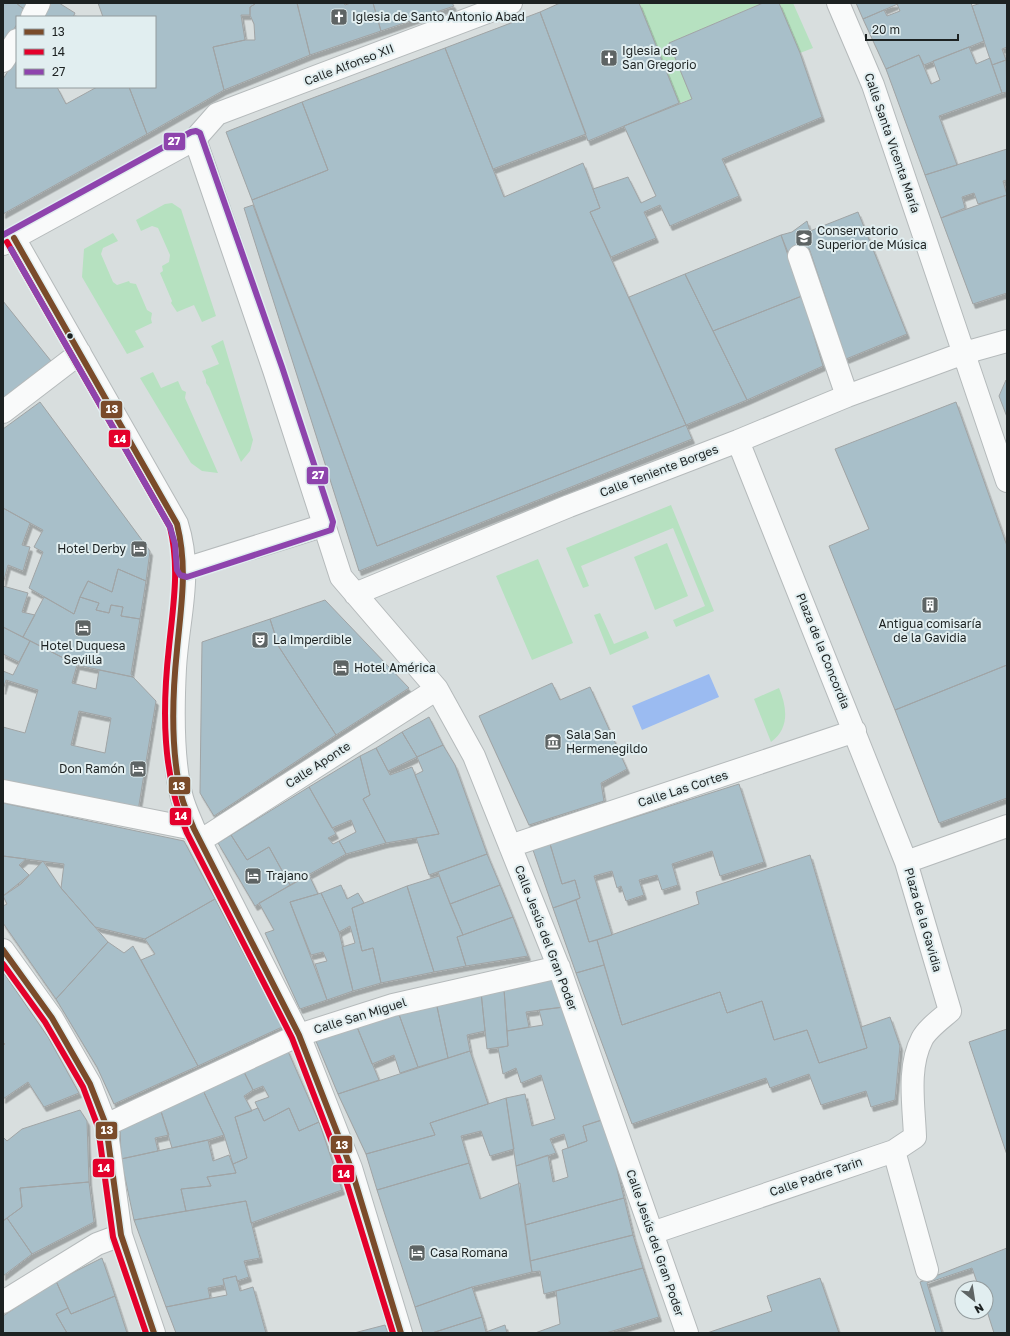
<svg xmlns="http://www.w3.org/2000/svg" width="1010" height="1336" viewBox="0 0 1010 1336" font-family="'Golos Text',sans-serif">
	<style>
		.green { fill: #b6e1c0 }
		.water { fill: #9bbbf1 }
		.building { fill: #a8bfc9; stroke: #a0a4a5; fill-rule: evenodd; filter: url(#shadow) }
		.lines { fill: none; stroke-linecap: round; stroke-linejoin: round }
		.street-casing { stroke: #b5babb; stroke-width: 24 }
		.street { stroke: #f9fafa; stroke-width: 22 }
		.bus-1-casing { stroke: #e1eef0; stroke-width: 9 }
		.bus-2-casing { stroke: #e1eef0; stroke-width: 9 }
		.bus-3-casing { stroke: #e1eef0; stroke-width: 9 }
		.bus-1 { stroke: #7a4b2a; stroke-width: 6 }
		.bus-2 { stroke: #e4002b; stroke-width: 6 }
		.bus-3 { stroke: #8e44ad; stroke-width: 6 }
		.bus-dot { fill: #1d2222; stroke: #e1eef0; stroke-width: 1.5 }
		.labels { text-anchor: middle; stroke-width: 4; stroke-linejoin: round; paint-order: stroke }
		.poi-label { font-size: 12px; fill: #1d2222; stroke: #e1eef0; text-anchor: start }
		.street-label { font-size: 12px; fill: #1d2222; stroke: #e1eef0 }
		.line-badge { stroke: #e1eef0; stroke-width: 1.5 }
		.badge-label { font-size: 11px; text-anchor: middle; font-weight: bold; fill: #fff }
	</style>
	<defs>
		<filter id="shadow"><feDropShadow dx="2.5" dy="4.5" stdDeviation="0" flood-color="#0004"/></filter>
	</defs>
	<rect width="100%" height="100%" fill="#d8dede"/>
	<path class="green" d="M639,3H763L669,43L692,99L679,103Z
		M779,3H793L813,48L800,53Z
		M172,203L181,209L216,316L202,322L194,305L177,312L171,303L172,301L160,273L163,271L162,266L169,262L170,255L158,228L152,226L141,231L136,220L165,204Z
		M113,233L118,241L103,248L101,254L113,282L117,285L129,281L130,283L136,284L147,310L152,313L151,319L152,323L135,331L144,347L127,354L82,277L84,249Z
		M223,340L253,440L250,451L241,462L209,387L206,383V380L202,371L219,364L211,346Z
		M153,372L161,388L178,381L182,390L186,392L185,398L218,473L202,471L191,463L140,378Z
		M671,505L714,611L676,627L673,620L705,606L673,528L581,566L589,586L583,588L566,548Z
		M667,543L688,596L655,610L634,557Z
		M538,559L573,643L532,660L496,576Z
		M600,613L614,644L646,631L649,638L610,655L594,615Z
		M779,688C787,707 790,728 771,742L754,699Z"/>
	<path class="water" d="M709,674L719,697L642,730L632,706Z"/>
	<path class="building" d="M3,3H16L25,10L21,17H17V24L3,47Z
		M16,3H29L25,10Z
		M51,3H59L75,13L73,17H42Z
		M98,3H255V4L250,7V15H241L245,40L213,47L224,90L147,134L129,87H155V17H103Z
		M255,3H297L310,55L224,90L213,47L245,40H255L254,24L250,15V7L255,4Z
		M297,3H344L345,5L351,3H373L381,31L310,55Z
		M373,3H452L454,6L381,31Z
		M560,3H639L679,103L588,141L540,12Z
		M763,3H779L800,53L822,117L722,159L739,196L670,226L660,205L644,212L656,238L611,257L590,212L600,208L593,189L628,177L641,203L656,196L624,126L692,99L669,43Z
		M856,3H900L863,19Z
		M900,3H971L984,41L924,65L919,55L886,69L863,19L884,10L887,16L900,11L897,4Z
		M981,3H1007V47L1002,49L1006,60L992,65L972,6Z
		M540,12L586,134L493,169L445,48Z
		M969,47L976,64L990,58L1002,93L939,116L957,165L925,175L886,69L919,55L931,84L940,80L933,61Z
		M445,48L504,197L583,163L600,208L590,212L686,425L377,546L252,200L328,170L302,102Z
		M17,57V87H57L66,104L97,87H129L147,134L3,214V79Z
		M1006,60L1007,92L1002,93L992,65Z
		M302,102L328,170L252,200L226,132Z
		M1007,149V180L1003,181L1007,195L978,204L974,193L962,197L965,208L941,218L925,175Z
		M1007,195V293L973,304L941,218Z
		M253,205L377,546L686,425L692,439L359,571L244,208Z
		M858,212L907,334L846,359L809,248L789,255L781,235L792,232L807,221L810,231Z
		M781,235L802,296L713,331L685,274Z
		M685,274L747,400L686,425L629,297Z
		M802,296L823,366L747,400L713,331Z
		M3,301L51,361L3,398Z
		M1006,380H1007V417L999,396Z
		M40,402L150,551L146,581L118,569L112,592L88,581L80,597L74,614L29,588L43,552L34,547L43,530L3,508V429Z
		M956,402L1007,546V665L895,710L829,546L869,529L835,449Z
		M3,508L30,523L22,545L30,547L23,571L8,565L3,584Z
		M118,569L146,581L140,619L121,616L123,607L111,605L109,613L96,610L99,603L80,597L88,581L112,592Z
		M3,586L28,593L22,612L35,615L23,637L3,627Z
		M44,597L74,614L80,597L99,603L96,610L109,613L111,605L123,607L121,616L140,619L131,674L133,677L77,665L23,637Z
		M325,600L409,688L336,735L279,647L270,619Z
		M270,619L279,647L336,735L214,816L200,793L202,642Z
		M3,627L30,641L19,662L3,654Z
		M30,641L77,665L72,683L96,689L99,670L133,677L156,701L138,811L3,781V727L25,733L38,690L6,680L3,690V671L13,675ZM79,711L111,718L105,753L71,745Z
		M1007,665V798L939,823L895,710Z
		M552,683L560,700L590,687L627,769L601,783L604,801L529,825L479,716Z
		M429,717L443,745L417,757L402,732Z
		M402,732L417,757L388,771L376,748Z
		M443,745L455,765L487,854L429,875L416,838L439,834L415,775L423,771L417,757Z
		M376,748L390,775L412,767L439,834L386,843L363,799L370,795L360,756Z
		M360,756L370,795L363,799L386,843L346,854L339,841L356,832L351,820L332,828L309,787Z
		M739,784L764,862L720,876L712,851L672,864L678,885L662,890L657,875L639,880L644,895L626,901L621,886L617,888L612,871L594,876L612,935L589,942L576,900L580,898L575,880L562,884L550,844Z
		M309,787L336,834L328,838L333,844L339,841L346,854L290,885L269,847L247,860L231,835Z
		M3,803L184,841L215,899L145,939L95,927L61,888L64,864L3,856Z
		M231,835L247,860L269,847L290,885L255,906L218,843Z
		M550,844L562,884L575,880L580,898L553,908L533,850Z
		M487,854L500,885L450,904L438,872Z
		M810,855L867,1048L819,1063L807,1030L774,1040L762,1001L727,1013L720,992L622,1025L597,940L699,904L696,892Z
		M3,856L26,859L19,865L29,875L3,896Z
		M43,861L61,888L108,942L56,999L3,923V906L7,904L3,896L21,884Z
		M309,875L318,894L290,902L327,1000L300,1009L265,933L274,930L259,903Z
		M439,876L463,935L457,937L466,966L434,972L407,886Z
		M341,885L347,899L358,893L364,903L352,908L362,951L373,948L381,983L353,991L342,947L355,943L350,926L339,932L321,893Z
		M500,885L513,917L463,935L450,904Z
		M407,886L434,972L381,983L373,948L362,951L352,908Z
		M321,893L339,932L353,991L327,1000L315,964L327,961L323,952L311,955L290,902Z
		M215,899L282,1027L198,1066L141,960L155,954L145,939Z
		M576,900L589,942L597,940L604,965L576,973L553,908Z
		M513,917L528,956L466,966L457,937Z
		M108,942L124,953L133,946L198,1066L114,1104L97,1067L56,999Z
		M604,965L622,1025L720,992L727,1013L762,1001L774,1040L807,1030L819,1063L867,1048L861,1027L890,1017L900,1046L895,1100L871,1107L866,1091L821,1105L809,1074L770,1088L766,1078L632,1124L576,973Z
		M3,972L48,1037L79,1093L44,1107L28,1082L3,1099V1046L5,1044L3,1042Z
		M555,976L564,1007L526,1012L529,1027L507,1031L504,989Z
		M504,989L508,1046L487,1049L481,992Z
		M481,992L485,1031L467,1035L470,1051L448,1058L436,1002Z
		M436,1002L448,1058L418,1067L397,1009Z
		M564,1007L605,1119L583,1126L587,1141L568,1148L564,1134L550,1139L556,1153L516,1166L506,1098L525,1094L532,1126L555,1119L541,1075L521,1083L516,1068L503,1074L498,1048L508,1046L507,1031L543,1025L539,1010Z
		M397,1009L418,1067L400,1073L394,1055L372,1064L355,1022Z
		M355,1022L379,1080L338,1094L313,1034Z
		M1007,1029V1155L969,1042Z
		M287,1049L319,1122L299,1131L289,1108L264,1121L255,1102L269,1097L263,1086L253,1090L242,1068Z
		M470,1051L488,1104L430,1123L435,1135L366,1154L338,1094Z
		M242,1068L253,1090L244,1096L252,1111L235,1117L247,1158L233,1164L224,1135L201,1086Z
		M201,1086L224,1135L208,1140L172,1148L159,1105Z
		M506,1098L514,1149L490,1156L481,1131L461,1136L469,1163L377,1190L366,1154L435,1135L430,1123Z
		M159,1105L169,1135L155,1138L158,1151L121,1159L120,1125Z
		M258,1108L264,1121L289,1108L299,1131L319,1122L342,1190L251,1223L246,1201L186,1211L181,1189L211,1186L207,1177L236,1173L233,1164L247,1158L235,1117Z
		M80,1110L87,1121L89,1182L20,1188L22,1207L3,1221V1137L7,1141L22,1129Z
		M605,1119L624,1198L525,1225L516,1166L548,1155L553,1182L568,1177L562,1150L587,1141L583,1126Z
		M208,1140L213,1161L229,1155L236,1173L207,1177L211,1186L181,1189L186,1211L134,1220L121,1159Z
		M469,1163L480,1199L520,1183L532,1272L472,1287L415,1307L377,1190Z
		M89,1182L94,1222L32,1254L7,1218L22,1207L20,1188Z
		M624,1198L633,1235L530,1261L525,1225Z
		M246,1201L260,1258L244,1261L249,1277L237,1281L236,1276L223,1279L224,1285L208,1288L210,1298L166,1307L134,1220Z
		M7,1218L32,1254L3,1276V1221Z
		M633,1235L643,1268L544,1294L540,1271L532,1272L530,1261Z
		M1007,1248V1333H994L986,1308V1288H979L972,1268L927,1283L942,1333H936L920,1282Z
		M102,1258L115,1296L71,1314L56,1281Z
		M643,1268L659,1317L606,1333H535L560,1324L556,1291Z
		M236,1276L240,1291L253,1287L266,1333H176L166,1307L227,1295L223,1279Z
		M820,1278L839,1333H707L772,1311L767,1296Z
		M56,1281L68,1308L56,1314L67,1333H3V1316Z
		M472,1287L482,1317L432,1333H423L415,1307Z
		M115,1296L127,1333H67L56,1314L68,1308L71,1314Z
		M482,1317L486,1332L505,1325L507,1333H432Z
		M385,1325L388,1333H354Z"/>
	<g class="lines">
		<g class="street-casing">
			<path id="street" d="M838,3L873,85L1007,481
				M32,17L39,3
				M3,61L17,40
				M195,139L274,370L341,577L437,689L474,756L561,973L687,1333
				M14,238L177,524C193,574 178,617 175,668C173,707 172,761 182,798C185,809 190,819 194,829L299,1035L351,1168L401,1333
				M3,244L195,139L217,114L511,3
				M799,256L847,396
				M3,412L80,353
				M185,569L325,525
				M355,594L569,506L738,441L847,396L964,353L1007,341
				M3,791L194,829
				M200,841L437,689
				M510,846L855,731
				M906,862L1007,826
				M3,950L52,1018L90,1084L106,1125L121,1235L154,1333
				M106,1125L299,1035L393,1005L559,967
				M894,1151L927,1270
				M652,1233L894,1151L915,1137C914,1106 907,1068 922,1039C927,1029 941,1019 950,1011L906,862L738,441
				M3,1302L97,1244L121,1235"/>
		</g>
		<use href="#street" class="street"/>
		<g class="bus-1-casing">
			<path id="bus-1" d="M14,238L177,524C188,569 181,605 177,650C172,698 170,751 182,798C185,809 190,819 194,829L299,1035L351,1168L401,1333
				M3,950L52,1018L90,1084L106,1125L121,1235L154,1333"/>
		</g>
		<g class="bus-2-casing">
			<path id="bus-2" d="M7,242L170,527C180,568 173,606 169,647C162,710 162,775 187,833L292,1038L343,1171L393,1333
				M3,964L45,1022L83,1087L98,1127L113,1237L146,1333"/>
		</g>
		<g class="bus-3-casing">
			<path id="bus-3" d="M3,235L191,132L196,131L200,133L282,367L333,522L331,530L187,577L180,575L177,570L175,544L170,527L11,249"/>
		</g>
		<use href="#bus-1" class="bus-1"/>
		<use href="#bus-2" class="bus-2"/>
		<use href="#bus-3" class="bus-3"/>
	</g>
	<defs>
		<g id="church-square" transform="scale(0.9)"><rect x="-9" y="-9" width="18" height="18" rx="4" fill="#5e6464" stroke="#e1eef0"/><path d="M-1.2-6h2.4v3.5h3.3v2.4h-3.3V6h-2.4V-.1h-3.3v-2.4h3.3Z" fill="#fff"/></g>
		<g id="university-square" transform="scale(0.9)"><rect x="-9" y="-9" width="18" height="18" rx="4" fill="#5e6464" stroke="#e1eef0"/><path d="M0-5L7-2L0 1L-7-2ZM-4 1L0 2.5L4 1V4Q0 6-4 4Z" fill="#fff"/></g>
		<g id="hotel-square" transform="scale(0.9)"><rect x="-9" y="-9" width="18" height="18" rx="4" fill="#5e6464" stroke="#e1eef0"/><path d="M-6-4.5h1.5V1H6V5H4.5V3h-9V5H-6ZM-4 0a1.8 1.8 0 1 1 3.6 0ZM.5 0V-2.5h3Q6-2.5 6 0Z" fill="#fff"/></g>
		<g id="building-square" transform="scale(0.9)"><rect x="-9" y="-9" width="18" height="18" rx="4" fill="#5e6464" stroke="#e1eef0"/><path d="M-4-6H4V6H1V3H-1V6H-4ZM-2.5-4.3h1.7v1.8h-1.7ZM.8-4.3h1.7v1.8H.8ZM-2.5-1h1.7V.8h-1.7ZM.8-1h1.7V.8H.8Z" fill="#fff"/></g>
		<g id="theatre-square" transform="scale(0.9)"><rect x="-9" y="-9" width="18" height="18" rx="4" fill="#5e6464" stroke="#e1eef0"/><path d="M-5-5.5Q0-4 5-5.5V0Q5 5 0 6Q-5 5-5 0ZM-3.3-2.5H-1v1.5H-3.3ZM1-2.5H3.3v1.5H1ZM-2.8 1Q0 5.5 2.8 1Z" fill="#fff"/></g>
		<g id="museum-square" transform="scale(0.9)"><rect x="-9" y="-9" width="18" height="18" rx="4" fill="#5e6464" stroke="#e1eef0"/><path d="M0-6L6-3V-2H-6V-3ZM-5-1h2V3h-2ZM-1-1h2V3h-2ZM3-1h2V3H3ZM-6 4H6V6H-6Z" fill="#fff"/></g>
	</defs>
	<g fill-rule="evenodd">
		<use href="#church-square" x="339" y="17"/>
		<use href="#church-square" x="609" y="58"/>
		<use href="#university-square" x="804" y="238"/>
		<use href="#hotel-square" x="139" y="549"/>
		<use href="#building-square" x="930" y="605"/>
		<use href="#hotel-square" x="83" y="628"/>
		<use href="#theatre-square" x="260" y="640"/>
		<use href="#hotel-square" x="341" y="668"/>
		<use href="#museum-square" x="553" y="742"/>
		<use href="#hotel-square" x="138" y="769"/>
		<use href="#hotel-square" x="253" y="876"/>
		<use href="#hotel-square" x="417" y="1253"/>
	</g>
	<circle class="bus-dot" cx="70" cy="336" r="3.5"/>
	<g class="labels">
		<g class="poi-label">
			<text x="352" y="21">Iglesia de Santo Antonio Abad</text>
			<text x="622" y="55">Iglesia de<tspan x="622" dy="14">San Gregorio</tspan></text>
			<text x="817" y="235">Conservatorio<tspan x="817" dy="14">Superior de Música</tspan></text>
			<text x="126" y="553" text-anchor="end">Hotel Derby</text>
			<text x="930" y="628" text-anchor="middle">Antigua comisaría<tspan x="930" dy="14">de la Gavidia</tspan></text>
			<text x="273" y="644">La Imperdible</text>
			<text x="83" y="650" text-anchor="middle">Hotel Duquesa<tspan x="83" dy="14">Sevilla</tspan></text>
			<text x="354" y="672">Hotel América</text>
			<text x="566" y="739">Sala San<tspan x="566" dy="14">Hermenegildo</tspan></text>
			<text x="125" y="773" text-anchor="end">Don Ramón</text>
			<text x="266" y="880">Trajano</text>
			<text x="430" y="1257">Casa Romana</text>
		</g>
		<g class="street-label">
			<text transform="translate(349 65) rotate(-21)" y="4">Calle Alfonso XII</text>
			<text transform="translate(892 143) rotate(71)" y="4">Calle Santa Vicenta María</text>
			<text transform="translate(659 471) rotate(-21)" y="4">Calle Teniente Borges</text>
			<text transform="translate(823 651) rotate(68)" y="4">Plaza de la Concordia</text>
			<text transform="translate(318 765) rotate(-33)" y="4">Calle Aponte</text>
			<text transform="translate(683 789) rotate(-18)" y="4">Calle Las Cortes</text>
			<text transform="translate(923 920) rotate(74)" y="4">Plaza de la Gavidia</text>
			<text transform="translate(546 938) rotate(69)" y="4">Calle Jesús del Gran Poder</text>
			<text transform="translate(360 1016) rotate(-17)" y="4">Calle San Miguel</text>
			<text transform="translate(816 1177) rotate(-19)" y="4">Calle Padre Tarin</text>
			<text transform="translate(655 1243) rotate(71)" y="4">Calle Jesús del Gran Poder</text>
		</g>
	</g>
	<g class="line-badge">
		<rect x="163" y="132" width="23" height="19" rx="4" fill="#8e44ad"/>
		<rect x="100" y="400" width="23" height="19" rx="4" fill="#7a4b2a"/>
		<rect x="108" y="429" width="23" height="19" rx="4" fill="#e4002b"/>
		<rect x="306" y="466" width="23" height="19" rx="4" fill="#8e44ad"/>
		<rect x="168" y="776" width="23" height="19" rx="4" fill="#7a4b2a"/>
		<rect x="169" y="807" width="23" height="19" rx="4" fill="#e4002b"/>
		<rect x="95" y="1121" width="23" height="19" rx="4" fill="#7a4b2a"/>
		<rect x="330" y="1135" width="23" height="19" rx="4" fill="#7a4b2a"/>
		<rect x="92" y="1158" width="23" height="20" rx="4" fill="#e4002b"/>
		<rect x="332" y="1164" width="23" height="19" rx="4" fill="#e4002b"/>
	</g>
	<g class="badge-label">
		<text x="174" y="145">27</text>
		<text x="112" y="413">13</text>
		<text x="120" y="443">14</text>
		<text x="318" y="479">27</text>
		<text x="179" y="790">13</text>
		<text x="181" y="820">14</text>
		<text x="107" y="1134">13</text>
		<text x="342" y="1149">13</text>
		<text x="104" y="1172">14</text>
		<text x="344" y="1178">14</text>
	</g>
	<rect width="1010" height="1336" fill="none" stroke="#1d2222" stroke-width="8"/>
	<rect x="16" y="16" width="140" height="72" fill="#e1eef0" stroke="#939c9e"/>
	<rect x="24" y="29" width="20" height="6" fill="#7a4b2a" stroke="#939c9e"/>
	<text x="52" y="36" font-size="12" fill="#1d2222">13</text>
	<rect x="24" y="49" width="20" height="6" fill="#e4002b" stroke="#939c9e"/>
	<text x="52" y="56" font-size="12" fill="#1d2222">14</text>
	<rect x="24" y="69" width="20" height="6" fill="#8e44ad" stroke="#939c9e"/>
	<text x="52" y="76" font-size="12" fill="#1d2222">27</text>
	<g transform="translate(974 1300) rotate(150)"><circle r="19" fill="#e1eef0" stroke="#939c9e"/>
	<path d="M0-3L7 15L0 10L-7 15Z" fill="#5e6464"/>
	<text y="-6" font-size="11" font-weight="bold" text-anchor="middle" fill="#1d2222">N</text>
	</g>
	<path d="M866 34v6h92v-6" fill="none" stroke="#1d2222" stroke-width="2"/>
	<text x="872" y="34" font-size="12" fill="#1d2222" stroke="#e1eef0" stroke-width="3" paint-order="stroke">20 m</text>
</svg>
